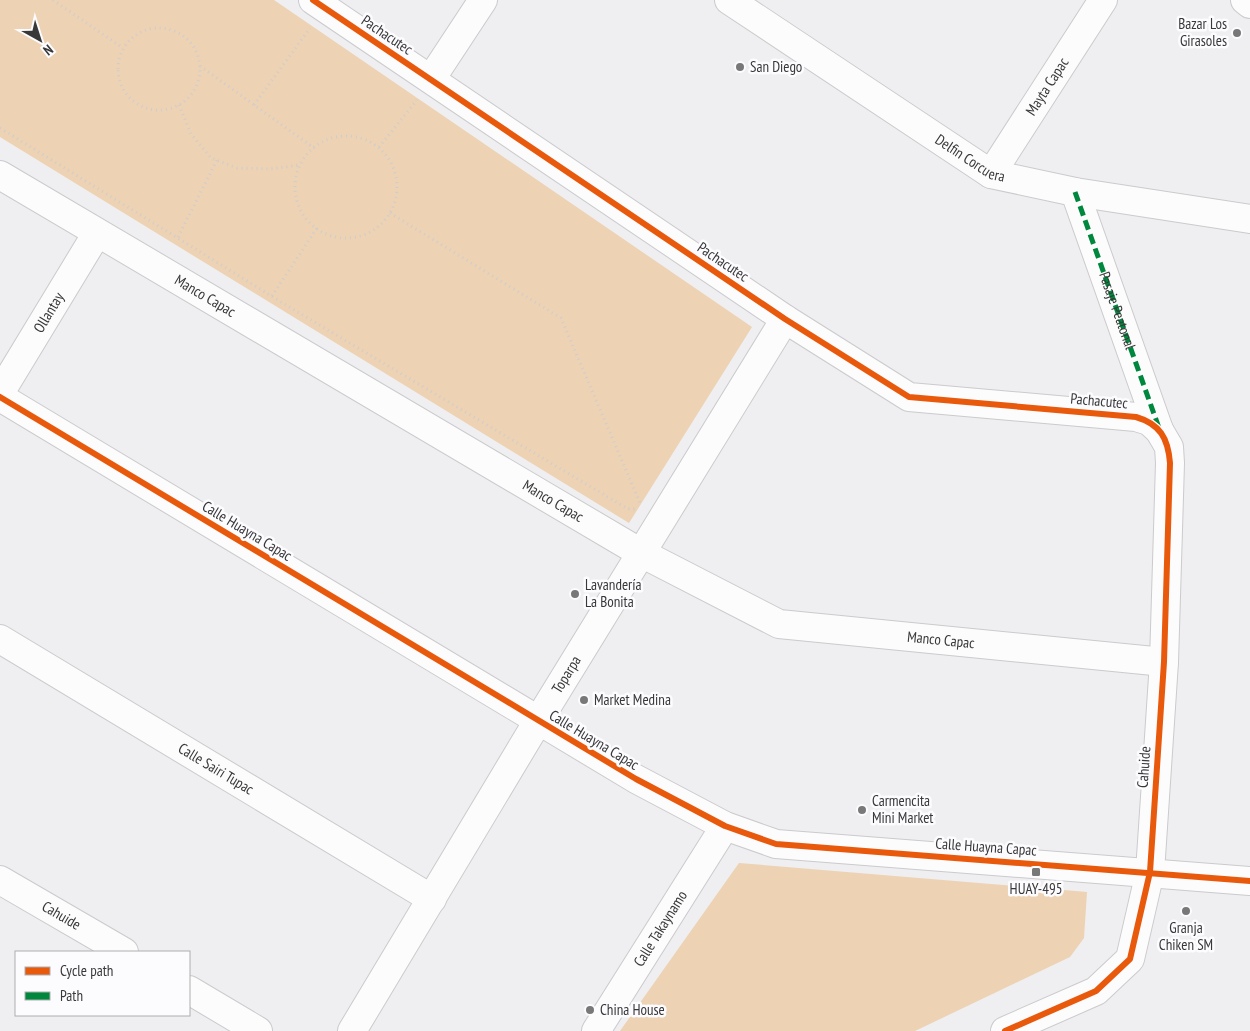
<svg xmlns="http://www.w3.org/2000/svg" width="1250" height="1031" viewBox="0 0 1250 1031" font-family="'PT Sans Narrow',sans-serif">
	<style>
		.green { fill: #edd2b3 }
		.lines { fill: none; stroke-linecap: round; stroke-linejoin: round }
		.minor-casing { stroke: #cbcacc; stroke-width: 30 }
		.path { stroke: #cecdce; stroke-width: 3; stroke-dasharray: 1 4; stroke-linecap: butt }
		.minor { stroke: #fdfcfd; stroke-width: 28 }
		.quiet { stroke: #00873e; stroke-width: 5; stroke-dasharray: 10 5; stroke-linecap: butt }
		.cycleway-casing { stroke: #fcfbfe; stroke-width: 9 }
		.cycleway { stroke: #e8590c; stroke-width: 6 }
		.poi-dot { fill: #797879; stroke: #fcfbfe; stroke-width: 2 }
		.labels { text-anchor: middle; stroke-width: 5; stroke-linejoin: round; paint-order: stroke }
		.poi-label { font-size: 15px; fill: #393839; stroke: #fcfbfe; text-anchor: start }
		.street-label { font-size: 15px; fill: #393839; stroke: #fcfbfe }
	</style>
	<rect width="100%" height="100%" fill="#efeef0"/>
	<path class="green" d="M0,0H274L752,327L629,523L0,137Z
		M739,863L1087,892L1084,938L1070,957L915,1031H620Z"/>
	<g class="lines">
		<g class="minor-casing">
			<g id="minor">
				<path d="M313,0L785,319L909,397L1136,417L1149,421L1159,430"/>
				<path id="s1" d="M729,0L991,174L1075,192L1250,219"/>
				<path d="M1245,0L1250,4"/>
				<path d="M431,79L483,0"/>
				<path id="s2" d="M991,174L1103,0"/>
				<path id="s3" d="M0,175L641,553L779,624L1164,662"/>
				<path id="s4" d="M0,393L97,233"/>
				<path d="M0,397L636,779L725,826L776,844L1250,881"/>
				<path id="s5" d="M0,639L432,899"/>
				<path id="s6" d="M0,880L124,952"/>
				<path d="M189,990L258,1031"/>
				<path id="s7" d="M352,1031L538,721L785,319"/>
				<path id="s8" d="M596,1031L725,826"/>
				<path d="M1005,1031L1096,991L1130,959L1150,872L1164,662L1170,463L1169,447L1159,430L1075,192"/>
			</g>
		</g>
		<path class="path" d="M53,0L123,48
			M118 69a41 41 0 1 1 82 0a41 41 0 1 1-82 0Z
			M200,66L314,148
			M179,105L191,134L211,158L237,168L269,169L300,165
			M254,105L310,28
			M0,128L286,305L628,509H637
			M295 187a51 51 0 1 1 102 0a51 51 0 1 1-102 0Z
			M379,147L417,100
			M390,213L561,318L640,503
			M178,237L217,160
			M272,296L317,228"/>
		<use href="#minor" class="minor"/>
		<path class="quiet" id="s9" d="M1075,192L1159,428"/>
		<g class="cycleway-casing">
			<path id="cycleway" d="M313,0L785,319L909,397L1136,417C1160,424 1168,438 1170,463L1164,662L1150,872L1130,959L1096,991L1005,1031
				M0,397L636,779L725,826L776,844L1250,881"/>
		</g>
		<use href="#cycleway" class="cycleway"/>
	</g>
	<g class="poi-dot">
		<circle cx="1237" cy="33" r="5"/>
		<circle cx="740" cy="67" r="5"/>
		<circle cx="575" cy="594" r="5"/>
		<circle cx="584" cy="700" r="5"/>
		<circle cx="862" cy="810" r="5"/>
		<rect x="1031" y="867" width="10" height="10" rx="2.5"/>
		<circle cx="1186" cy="911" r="5"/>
		<circle cx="590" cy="1010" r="5"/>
	</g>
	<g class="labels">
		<g class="poi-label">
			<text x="1227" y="29" text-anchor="end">Bazar Los<tspan x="1227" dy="17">Girasoles</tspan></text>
			<text x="750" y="72">San Diego</text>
			<text x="585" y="590">Lavandería<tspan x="585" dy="17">La Bonita</tspan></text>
			<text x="594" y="705">Market Medina</text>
			<text x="872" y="806">Carmencita<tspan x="872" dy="17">Mini Market</tspan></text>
			<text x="1036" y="894" text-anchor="middle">HUAY-495</text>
			<text x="1186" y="933" text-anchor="middle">Granja<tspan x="1186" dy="17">Chiken SM</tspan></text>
			<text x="600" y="1015">China House</text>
		</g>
		<g class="street-label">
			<text transform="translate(387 35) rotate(34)" y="5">Pachacutec</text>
			<text dy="5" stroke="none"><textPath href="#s2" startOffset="104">Mayta Capac</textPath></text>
			<text dy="5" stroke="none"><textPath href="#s1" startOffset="289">Delfin Corcuera</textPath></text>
			<text transform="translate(723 262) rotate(34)" y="5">Pachacutec</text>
			<text dy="5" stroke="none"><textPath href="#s3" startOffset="238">Manco Capac</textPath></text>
			<text dy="5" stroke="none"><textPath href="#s9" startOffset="126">Pasaje Peatonal</textPath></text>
			<text dy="5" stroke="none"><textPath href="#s4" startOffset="94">Ollantay</textPath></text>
			<text transform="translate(1099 401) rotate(5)" y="5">Pachacutec</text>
			<text dy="5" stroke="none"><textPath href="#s3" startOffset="642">Manco Capac</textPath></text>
			<text transform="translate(247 531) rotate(31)" y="5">Calle Huayna Capac</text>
			<text dy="5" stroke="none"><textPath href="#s3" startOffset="1062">Manco Capac</textPath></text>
			<text dy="5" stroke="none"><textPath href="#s7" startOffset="416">Toparpa</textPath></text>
			<text transform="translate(594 740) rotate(31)" y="5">Calle Huayna Capac</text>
			<text transform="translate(1144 767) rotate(-86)" y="5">Cahuide</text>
			<text dy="5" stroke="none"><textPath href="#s5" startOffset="252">Calle Sairi Tupac</textPath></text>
			<text transform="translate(986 847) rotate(4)" y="5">Calle Huayna Capac</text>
			<text dy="5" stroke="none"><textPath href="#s6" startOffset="71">Cahuide</textPath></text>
			<text dy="5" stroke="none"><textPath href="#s8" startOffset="121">Calle Takaynamo</textPath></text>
		</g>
	</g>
	<rect x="15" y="951" width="175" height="65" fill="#fcfbfe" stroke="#aeadaf"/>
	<rect x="25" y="967" width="25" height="8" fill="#e8590c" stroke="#aeadaf"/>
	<text x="60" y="976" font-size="15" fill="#393839">Cycle path</text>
	<rect x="25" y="992" width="25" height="8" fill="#00873e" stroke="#aeadaf"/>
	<text x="60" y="1001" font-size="15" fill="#393839">Path</text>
	<g transform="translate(40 40) rotate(141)" stroke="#fcfbfe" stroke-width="4" paint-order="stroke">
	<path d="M0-4L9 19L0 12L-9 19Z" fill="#393839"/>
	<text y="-8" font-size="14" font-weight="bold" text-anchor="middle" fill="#393839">N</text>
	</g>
</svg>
